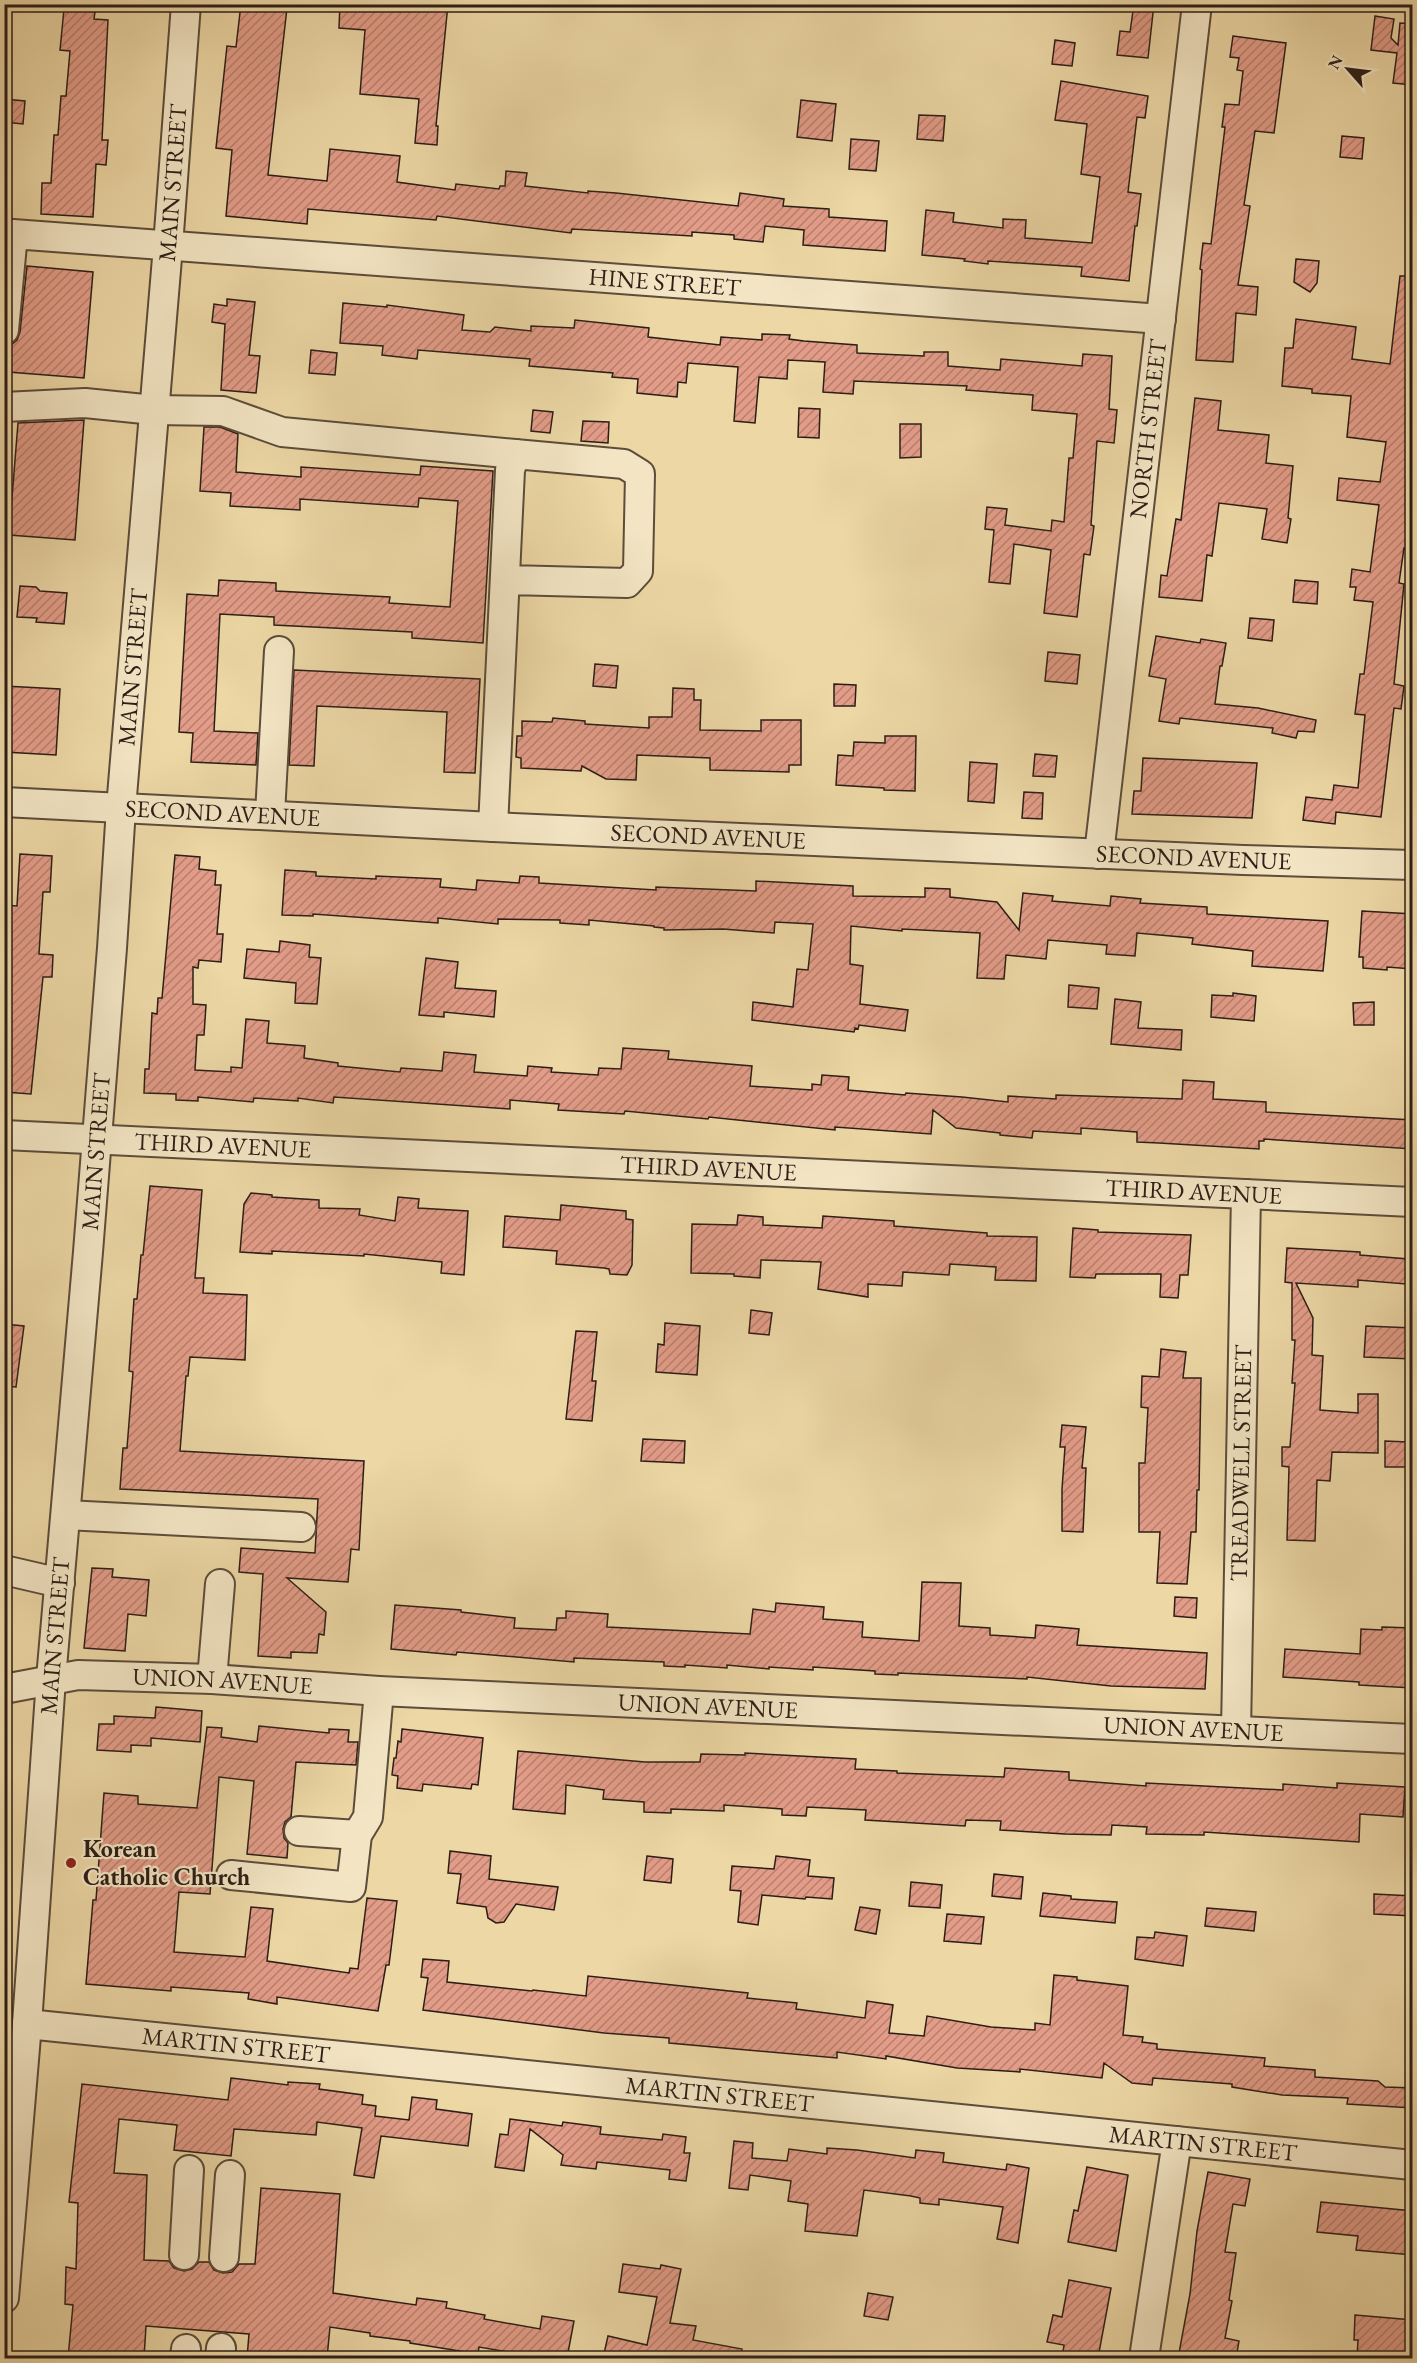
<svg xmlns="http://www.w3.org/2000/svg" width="1417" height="2363" viewBox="0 0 1417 2363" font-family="'EB Garamond',serif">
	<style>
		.building { fill: url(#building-hatch); stroke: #2c1e17; stroke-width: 1.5 }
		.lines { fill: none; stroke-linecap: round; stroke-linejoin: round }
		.minor-casing { stroke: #5c4c3a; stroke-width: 32 }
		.minor { stroke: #f3e5c4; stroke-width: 28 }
		.poi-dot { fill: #8f2418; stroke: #f3e5c4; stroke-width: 2 }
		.labels { text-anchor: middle; stroke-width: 4.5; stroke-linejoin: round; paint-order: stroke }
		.street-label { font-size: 24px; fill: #2c1e17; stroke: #f3e5c4 }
		.poi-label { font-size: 24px; font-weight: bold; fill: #2c1e17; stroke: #f3e5c4; text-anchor: start }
	</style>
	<defs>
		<pattern id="building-hatch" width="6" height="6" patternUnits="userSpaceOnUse" patternTransform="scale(1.5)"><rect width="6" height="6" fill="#e39c88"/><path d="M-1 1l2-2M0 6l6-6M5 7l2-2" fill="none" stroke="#b87f6e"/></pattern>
	</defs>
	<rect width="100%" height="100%" fill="#ecd7a5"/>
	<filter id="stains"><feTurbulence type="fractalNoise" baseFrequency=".00333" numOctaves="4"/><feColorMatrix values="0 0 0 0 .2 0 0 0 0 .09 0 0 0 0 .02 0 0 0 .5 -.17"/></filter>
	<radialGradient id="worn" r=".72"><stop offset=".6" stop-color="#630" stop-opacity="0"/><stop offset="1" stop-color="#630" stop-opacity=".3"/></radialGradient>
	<path class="building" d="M241,4L287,8L268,175L327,181L330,149L400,156L397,182L455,190L456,184L499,189L500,186H505L506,171L527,173L525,186L588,193V191L616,193L738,206L740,193L784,199L783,206L829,209V217L887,221L885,251L803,245L804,230L765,226L763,242L734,239V235L692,232V236L572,229L571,233L437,216L436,220L308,209L307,224L226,216L232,150L216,148L227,46L236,47Z
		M340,4H448L436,126H438L437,145L415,143L419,99L360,94L365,30L339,28Z
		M1134,4H1154L1148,58L1117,55L1120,31L1130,32Z
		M64,9L95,12L94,19L108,20L102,140H108L106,165L96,164L93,217L41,214L42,183H51L54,135H58L61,96H66L70,51L60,50Z
		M1375,16L1394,19L1391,38L1398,45L1400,23L1413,24V85L1393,83L1397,53L1371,50Z
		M1233,36L1286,43L1274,133L1255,131L1244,205L1250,206L1238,285L1258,287L1256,315L1236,313L1233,362L1196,360L1202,270L1200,269L1203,243L1211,244L1225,127H1222L1225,104L1239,105L1243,71L1237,70L1239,58L1230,57Z
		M1055,40L1075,43L1072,66L1052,64Z
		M1061,81L1148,96L1145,118L1137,117L1128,192L1141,194L1137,226H1135L1129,281L1081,276L1082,267L988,261V264L964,261L965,259L922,255L926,210L954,213L953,222L1003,228V219L1026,220L1025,238L1092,243L1100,177L1081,174L1087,124L1055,120Z
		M4,99L25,101L23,124L4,122Z
		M801,100L836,104L832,141L797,137Z
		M919,115L945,116L943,141L917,139Z
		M1342,136L1364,138L1362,159L1340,157Z
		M851,139L879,141L876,171L849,169Z
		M1296,259L1319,261L1317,283L1310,292L1294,282Z
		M27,266L93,272L84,378L8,372L11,345L17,340L20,332Z
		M1400,276H1413V506L1407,549L1404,548L1399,583L1404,584L1394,684L1404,686L1401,709L1394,708L1381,817L1336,812L1335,824L1303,820L1306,797L1332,800L1334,785L1358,788L1365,715L1355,714L1360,674H1364L1373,602L1354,600L1356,587H1350L1352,569L1370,572L1379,505L1337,500L1339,478L1380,482L1386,442L1347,437L1351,396L1312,393V389L1282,386L1285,348H1293L1296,319L1356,327L1352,359L1390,364Z
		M227,299L255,302L249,355L260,356L256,393L221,390L225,324L212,322L214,304L227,306Z
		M343,303L387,307V305L464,315L462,330L490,332L495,327L531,331V326L574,328L575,320L649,328L648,337L720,345L721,337L762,340V334L790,335L789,339L804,341L857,345V353L924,356V352H948V366L1000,370L1001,359L1082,366L1083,354L1112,356L1109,409L1117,410L1114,443L1097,441L1091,525L1094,526L1090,555L1084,554L1077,617L1044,613L1051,550L1014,544L1010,584L989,582L994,530L985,529L987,507L1007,509L1005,525L1051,531L1052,520L1064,522L1069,458H1073L1077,414L1032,410L1033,395L966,390L967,386L854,381L853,394L823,392L825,362L788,360L787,379L759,377L755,423L734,421L738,367L688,363L686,383L678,382L677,397L637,393L638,379L612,377L613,373L529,366L530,359L418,350L417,359L382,355L383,346L340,343Z
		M311,350L337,353L335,375L309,373Z
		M1195,398L1221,401L1218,430L1269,435L1266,463L1293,466L1288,518L1291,519L1287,543L1262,539L1267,509L1219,503L1212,556L1207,555L1202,601L1159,597L1161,575L1167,576L1176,519L1181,520Z
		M799,408L820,409L819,438L798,437Z
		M533,410L553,412L550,433L531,431Z
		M84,420L75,540L9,535L18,423Z
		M583,421L609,422L608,443L581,441Z
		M900,424H921V457L900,458Z
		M204,427H220L238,434L236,472L301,477V467L420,475L421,466L493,471L483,643L412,638V632L274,625V617L220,614L214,731L258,733L256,765L191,762L193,733L179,732L187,594L218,596L219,580L276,583V591L390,597L389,603L450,607L458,501L419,498L418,507L300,499V510L230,506L231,493L200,491Z
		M1295,580L1318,582L1317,604L1293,602Z
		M20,586L36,587L40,591L67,593L64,624L36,622L37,618L17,617Z
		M1250,618L1274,620L1272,641L1248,638Z
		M1156,636L1200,643L1201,639L1226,643L1222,666H1220L1215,704L1258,708L1316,720L1314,732L1298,731L1296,738L1272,733L1273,728L1180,718L1179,724L1159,721L1166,679L1149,676Z
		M1048,652L1080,655L1077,684L1045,681Z
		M595,664L618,666L616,688L593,686Z
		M294,670L480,679L475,773L444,772L447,712L317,706L314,766L289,765Z
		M834,684L856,685L855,706H834Z
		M4,686L60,689L56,755L4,752Z
		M673,688L694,689V700H701L700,730L761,731V720H801V765H789V772L710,770V758L637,755L636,780L606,779L582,766L581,771L521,768V758L516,757L517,736H522V721L552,722L553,718L585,721V724L649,728V717H672Z
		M885,736H916L915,791L884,790V788L836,785L838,755L853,756L854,742L885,743Z
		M1035,754L1057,756L1055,777L1033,776Z
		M1143,758L1257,763L1252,818L1132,814L1134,791H1141Z
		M970,762L997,764L994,803L968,801Z
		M1024,792L1043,793L1042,819L1022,818Z
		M20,854L52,856L50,892H43L39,954L53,955L52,977H43L31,1094L4,1092V905L17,906Z
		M175,855L200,857L199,869L216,871L215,885H221L217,934H223L221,962L199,960L198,968L193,967V1004L206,1005L204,1035H197L195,1070L231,1072V1067L242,1068L246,1019L269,1021L267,1043L305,1046L304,1058L338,1063V1066L400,1072L401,1068L442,1071L444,1052L476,1055L474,1072L527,1076L528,1066L552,1068L551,1072L598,1075L599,1068L621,1069L623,1048L669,1051L668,1059L752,1066L750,1086L812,1090V1084L821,1085L822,1075L849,1077L848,1090L905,1095L906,1093L962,1097L1008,1102V1096L1056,1099V1095L1182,1099L1183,1080L1214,1082L1213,1099L1266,1102V1112L1413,1120V1149L1264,1139V1141H1259V1149L1159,1143L1137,1142V1132L1081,1128V1134L1033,1131L1032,1138L1000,1135V1133L956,1128L933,1110L931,1134L835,1127V1130L709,1117L708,1119L625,1111L624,1114L558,1110L559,1104L510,1100V1109L334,1097L333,1103L298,1098V1101L254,1098L253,1102L198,1097V1101L176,1100V1094L144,1093L145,1069H149L152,1013L157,1014L158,998H162Z
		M285,870L316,872V876L376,879V876L441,879L440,887L476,890L477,880L519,883L520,876L539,877V883L656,890V887L756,891V881L853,886V896L925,897V888L950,889V897L997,902L1019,930L1023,893L1053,896L1052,901L1110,906L1111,896L1141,899L1140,903L1207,907V914L1328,921L1323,971L1252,966L1253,951L1192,944L1193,938L1137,933L1135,956L1106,954L1107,945L1048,940L1046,959L1006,955L1004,979L977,978L980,933L902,929V931L851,926L850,964L863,966L860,1004L908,1010L905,1031L859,1025L858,1029L855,1028L854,1032L752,1020L753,1002L793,1007L797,969L808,970L813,924L775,922L774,933L723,929L664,930V928L654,927V926L589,920V925L560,923V920L498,919V924L438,918V923L313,914V916L282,915Z
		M1362,911L1413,914V969L1387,967V970L1363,968V957H1359Z
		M280,941L310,945L309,957L321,958L317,1004L295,1003L296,983L244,978L247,949L279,952Z
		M426,958L458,962L455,988L496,991L494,1017L444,1012V1017L419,1015Z
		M1069,985L1099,988L1097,1009L1068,1007Z
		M1233,993L1256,996L1254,1021L1211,1017L1212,995L1233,996Z
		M1115,999L1141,1002L1138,1028L1182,1030L1181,1050L1111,1044Z
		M1374,1002V1025H1354L1353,1003Z
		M150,1186L202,1190L195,1278H204L203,1293L247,1295L245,1360L190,1357L188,1376H186L180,1451L364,1461L359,1550L351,1549L348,1582L287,1578L326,1612L324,1635L319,1634L317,1653L291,1652V1658L258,1656L263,1574L239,1572L241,1548L315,1553L318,1499L120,1489L123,1448H127L133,1372L129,1371L134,1299H137L141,1255H143Z
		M251,1193L272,1195V1197L319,1200V1208L360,1209L359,1215L395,1221L398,1197L419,1199L418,1208L468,1211L464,1275L441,1273L442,1262L364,1254V1256L272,1251V1254L240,1252L244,1204Z
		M561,1205L626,1211V1219L633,1220L632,1265L627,1275L610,1274L609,1269L604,1268L556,1264L557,1251L503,1247L505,1216L560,1220Z
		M738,1215L763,1217V1225L822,1228L823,1216L894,1221V1226L987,1233V1236L1037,1237L1036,1281L995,1280L996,1267L950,1264L949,1275L903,1272L902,1286L868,1284V1297L818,1289L821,1262L761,1260L760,1278L734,1276V1274L691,1273L692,1224L737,1225Z
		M1073,1228L1098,1230V1232L1191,1235L1188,1275H1180L1178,1298L1160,1297L1161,1274H1096L1095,1278L1070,1277Z
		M1287,1248L1360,1252V1255L1408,1259L1406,1284L1358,1280V1287L1296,1283L1313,1318L1312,1355L1323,1356L1320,1410L1358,1413V1394H1378V1453L1332,1452L1330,1481L1317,1480L1315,1541L1287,1540L1289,1467L1282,1466V1447H1290L1295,1383H1292L1295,1340H1292V1283L1285,1282Z
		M751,1310L772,1313L769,1335L749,1333Z
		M665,1323L700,1326L697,1375L656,1372L658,1344L664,1345Z
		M4,1324L24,1326L16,1387L4,1386Z
		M1366,1326L1413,1328V1359L1364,1357Z
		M576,1331L597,1332L592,1381H596L592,1421L566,1419Z
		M1161,1349L1186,1352L1183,1378H1201L1199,1490H1197L1196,1532H1191L1187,1584L1157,1583L1160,1532H1139V1463H1145L1148,1408L1141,1407L1142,1376L1159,1377Z
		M1062,1425L1086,1427L1082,1468H1086L1083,1532L1062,1531V1489L1065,1447H1060Z
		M643,1439L685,1441L684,1463L641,1461Z
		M1385,1441L1408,1442V1467H1385Z
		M92,1568L113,1569L112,1577L149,1580L146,1616L128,1614L125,1651L84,1648Z
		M922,1582L961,1583L959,1626L990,1628V1635L1035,1638L1036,1625L1079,1629L1077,1645L1207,1653L1205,1689L1111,1686L1027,1677V1679L898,1673V1675L875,1674V1671L813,1667V1670L769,1667V1669L727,1665V1668L685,1665V1667L664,1666V1662L574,1658V1662L457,1652L456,1655L391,1649L395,1605L461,1610V1612L515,1618L514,1628L556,1630L557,1618H566V1611L608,1614L607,1627L750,1634L753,1609L775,1612L776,1603L824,1607L823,1619L863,1622L862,1637L919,1641Z
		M1175,1597L1197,1598L1196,1618L1174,1616Z
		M1382,1627L1413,1628V1688L1359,1685V1682L1283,1677L1285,1649L1360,1654L1361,1629L1382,1630Z
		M156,1707L202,1711L200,1742L151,1738V1746L131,1745V1752L97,1750L99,1724H114V1716L155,1718Z
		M259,1726L329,1733V1729L349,1730L348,1742H358L356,1765L296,1762L291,1817L285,1822L283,1829L284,1838L288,1843L287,1858L247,1854L254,1781L219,1777L210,1894L179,1892L174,1952L245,1957L251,1907L273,1909L267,1961L349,1973L350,1968L358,1969L367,1898L397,1901L389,1965H386L378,2011L277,1997V2004L248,1999L249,1993L171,1987V1991L86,1984L93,1900H96L104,1793L138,1796V1804L197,1808L207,1727L222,1728L221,1737L257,1742Z
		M402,1729L483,1738L478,1785L472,1784L471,1789L423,1784L422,1791L397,1788L398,1776L392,1775L394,1758H396L398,1741L401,1742Z
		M518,1751L645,1762H700L701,1754L745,1755V1753L856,1759L855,1769L897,1771V1773L1004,1777L1005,1768L1069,1772V1780L1146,1786V1783L1283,1790V1784L1337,1788V1783L1405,1787L1403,1817L1360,1814L1359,1842L1204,1832V1835L1146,1834L1147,1827L1112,1825L1111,1835L1065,1834L1000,1830L1001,1821L966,1820L965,1826L865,1820L866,1810L807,1807L806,1816L782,1815V1809L724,1805V1811L671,1809V1813L644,1812V1802L603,1799L604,1790L566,1785L565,1814L513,1809Z
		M450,1851L491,1856L489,1879L558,1887L554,1910L516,1904L504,1922L496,1923L488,1918L486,1907L457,1903L461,1874L448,1873Z
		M647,1856L673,1859L671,1883L644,1880Z
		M776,1856L810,1860L808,1876L834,1878L832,1899L806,1897L805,1899L762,1895L758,1925L738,1922L741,1891L730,1890L732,1866L774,1869Z
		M994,1874L1023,1877L1021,1899L992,1896Z
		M911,1882L942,1885L940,1908L909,1906Z
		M1043,1893L1071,1896V1899L1117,1902L1115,1923L1040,1916Z
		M1374,1894L1413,1896V1916L1374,1914Z
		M860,1907L880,1910L876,1934L855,1930Z
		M1207,1908L1256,1912L1254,1931L1205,1926Z
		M947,1914L984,1917L981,1944L944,1941Z
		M1155,1932L1187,1936L1183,1966L1135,1959L1137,1937L1154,1938Z
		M423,1959L449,1961L447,1982L532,1991L533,1990L586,1996L588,1976L748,1993L747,1998L797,2003L796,2009L865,2018L867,2001L893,2005L889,2033L924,2036L927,2016L991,2027L1035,2030V2023L1050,2025L1054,1975L1077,1977V1980L1128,1986L1123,2035L1143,2037L1142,2042L1157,2044V2049L1265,2058L1264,2066L1315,2070V2077L1378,2081L1385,2087L1413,2088V2108L1347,2104L1348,2098L1282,2095L1232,2087V2084L1153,2078L1152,2085L1132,2083L1104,2063L1102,2078L1020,2069V2072L957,2068L886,2056V2059L837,2052V2058L669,2043V2038L604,2033L423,2010L428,1978L421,1977Z
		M231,2078L288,2085V2082L320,2084L319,2089L363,2095L362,2104L376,2106L375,2116L409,2120L412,2097L437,2100L436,2109L472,2114L468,2146L381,2136L374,2178L354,2175L362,2128L317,2122L316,2135L234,2129L231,2156L174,2150L177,2125L119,2119L114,2173L147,2175L144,2260L169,2261L174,2268L184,2271L192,2269L199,2262H209L214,2270L223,2273L232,2272L239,2264H255L261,2188L340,2194L333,2293L416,2305L417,2298L447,2302L446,2308L485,2315L484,2319L540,2329L542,2316L574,2321L567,2358H545L479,2347L478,2354L410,2343V2341L370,2336V2333L330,2327L327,2358H247L249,2334L146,2326L144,2358H68L73,2305L65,2304L66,2267L76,2269L78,2203L69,2202L82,2084L228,2100Z
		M510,2119L562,2126L563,2122L601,2127L600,2134L662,2140L663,2134L686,2137L684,2153H690L686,2181L669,2179L670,2170L597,2162L596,2169L561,2165L563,2155L530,2129L524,2171L495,2167L500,2134L508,2135Z
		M734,2141L753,2143L752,2158L787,2161L789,2149L827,2154V2148L857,2150L915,2158L916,2150L944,2153L943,2162L1006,2170L1007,2164L1029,2168L1018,2243L997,2239L1003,2207L939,2199V2205L920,2203V2198L911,2196L864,2190L857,2236L805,2231L808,2204L788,2201L791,2181L750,2175L748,2190L729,2188Z
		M1087,2167L1128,2175L1116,2251L1068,2242L1074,2210L1078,2211Z
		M1208,2172L1250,2179L1245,2206L1233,2204L1225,2252L1236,2253L1229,2300L1232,2301L1225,2338L1239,2341L1236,2358H1195L1196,2356L1179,2353L1190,2294L1197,2231Z
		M1321,2202L1413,2211V2255L1356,2250L1358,2236L1317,2232Z
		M623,2264L660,2269L661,2265L681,2269L670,2323L696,2326L693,2340L742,2349L741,2358H603L608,2336L647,2345L657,2297L619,2292Z
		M1069,2280L1111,2288L1098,2358H1062L1064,2345L1047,2342L1053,2315L1062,2317Z
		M868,2293L893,2297L888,2320L864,2316Z
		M1355,2315L1413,2320V2358H1357L1358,2340H1354Z"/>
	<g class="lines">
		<g class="minor-casing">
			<g id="minor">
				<path id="s1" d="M4,330L13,234L1161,319"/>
				<path d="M4,407L85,403L154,410L223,411L282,432L515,454"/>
				<path id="s2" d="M4,802L493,827L1243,860L1412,865"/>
				<path d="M270,814L279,651"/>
				<path d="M493,827L510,470L515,454L624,464L640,474L638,571L627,583L506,580"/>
				<path id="s3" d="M1099,854L1197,4"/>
				<path id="s4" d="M4,1135L1412,1202"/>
				<path d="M66,1515L301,1527"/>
				<path d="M4,1570L60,1583"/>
				<path d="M212,1679L220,1584"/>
				<path id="s5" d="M4,1689L78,1675L212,1679L379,1691L1412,1739"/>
				<path id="s6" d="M1236,1731L1246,1194"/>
				<path d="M299,1831L357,1835"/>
				<path d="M231,1875L351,1887L357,1835L368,1817L379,1691"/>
				<path id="s7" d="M27,2024L1412,2165"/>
				<path d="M184,2255L189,2170"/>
				<path d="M224,2257L230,2175"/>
				<path id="s8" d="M4,2298L27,2024L51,1679L88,1252L112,948L121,808L168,246L186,4"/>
				<path d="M185,2358L186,2349"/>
				<path d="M220,2358L221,2348"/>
				<path d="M1144,2358L1177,2141"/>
			</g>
		</g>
		<use href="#minor" class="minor"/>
	</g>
	<circle class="poi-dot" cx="71" cy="1863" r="6"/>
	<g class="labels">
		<g class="street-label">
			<text dy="8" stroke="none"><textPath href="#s8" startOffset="2122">MAIN STREET</textPath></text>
			<text dy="8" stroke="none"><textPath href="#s1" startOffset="750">HINE STREET</textPath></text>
			<text dy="8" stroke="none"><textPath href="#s3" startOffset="428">NORTH STREET</textPath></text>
			<text dy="8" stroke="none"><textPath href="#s8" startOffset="1636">MAIN STREET</textPath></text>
			<text dy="8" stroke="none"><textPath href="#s2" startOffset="219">SECOND AVENUE</textPath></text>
			<text dy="8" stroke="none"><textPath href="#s2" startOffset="705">SECOND AVENUE</textPath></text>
			<text dy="8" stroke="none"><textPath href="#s2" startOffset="1191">SECOND AVENUE</textPath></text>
			<text dy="8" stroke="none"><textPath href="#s4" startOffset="219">THIRD AVENUE</textPath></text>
			<text dy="8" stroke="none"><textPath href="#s8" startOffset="1150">MAIN STREET</textPath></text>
			<text dy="8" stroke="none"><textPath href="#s4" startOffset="705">THIRD AVENUE</textPath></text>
			<text dy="8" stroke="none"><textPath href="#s4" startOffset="1191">THIRD AVENUE</textPath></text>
			<text dy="8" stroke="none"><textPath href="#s6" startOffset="268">TREADWELL STREET</textPath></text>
			<text dy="8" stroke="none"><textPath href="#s8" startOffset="664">MAIN STREET</textPath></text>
			<text dy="8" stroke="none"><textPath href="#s5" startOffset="220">UNION AVENUE</textPath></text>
			<text dy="8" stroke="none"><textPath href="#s5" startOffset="706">UNION AVENUE</textPath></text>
			<text dy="8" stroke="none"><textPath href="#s5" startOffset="1192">UNION AVENUE</textPath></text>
			<text dy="8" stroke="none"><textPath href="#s7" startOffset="210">MARTIN STREET</textPath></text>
			<text dy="8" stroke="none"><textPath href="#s7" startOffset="696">MARTIN STREET</textPath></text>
			<text dy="8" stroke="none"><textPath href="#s7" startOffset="1182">MARTIN STREET</textPath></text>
		</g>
		<g class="poi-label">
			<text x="83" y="1857">Korean<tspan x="83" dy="28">Catholic Church</tspan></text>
		</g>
	</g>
	<rect width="1417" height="2363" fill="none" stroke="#ecd7a5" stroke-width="24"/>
	<rect x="6" y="6" width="1405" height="2351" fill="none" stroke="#2c1e17" stroke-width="3"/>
	<rect x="12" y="12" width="1393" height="2339" fill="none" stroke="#2c1e17" stroke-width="1.5"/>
	<g transform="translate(1348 69) rotate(298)" stroke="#f3e5c4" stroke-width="4.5" paint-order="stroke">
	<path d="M0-4.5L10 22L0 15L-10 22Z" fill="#2c1e17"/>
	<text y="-9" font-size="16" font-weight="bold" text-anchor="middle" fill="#2c1e17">N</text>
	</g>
	<rect width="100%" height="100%" filter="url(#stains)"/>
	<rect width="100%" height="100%" fill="url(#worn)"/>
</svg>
